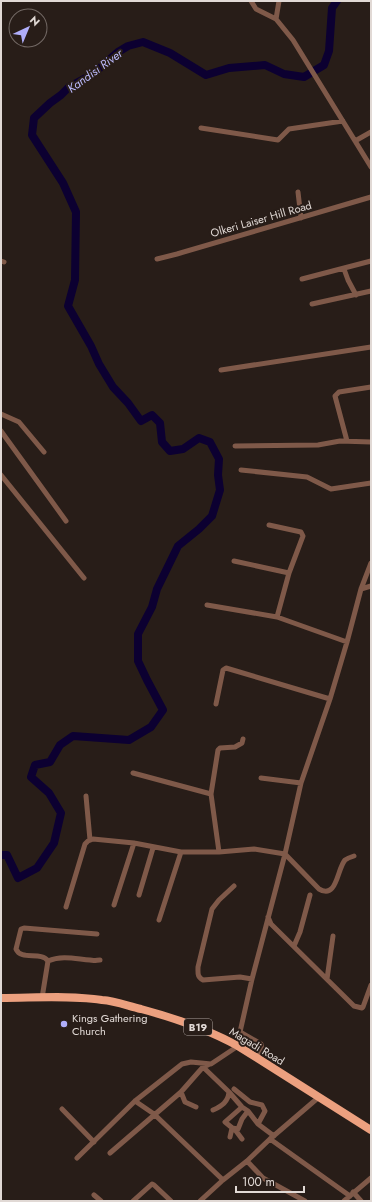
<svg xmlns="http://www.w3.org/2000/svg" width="372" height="1202" viewBox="0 0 372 1202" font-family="Jost,sans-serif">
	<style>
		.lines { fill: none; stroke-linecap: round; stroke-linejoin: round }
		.river { stroke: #0c0031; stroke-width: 8 }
		.minor { stroke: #7f5949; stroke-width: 5 }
		.trunk { stroke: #eca07f; stroke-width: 8 }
		.poi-dot { fill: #b0aefa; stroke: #281d18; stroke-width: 1.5 }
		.labels { text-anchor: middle; stroke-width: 4; stroke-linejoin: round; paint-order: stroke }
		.shield { fill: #281d18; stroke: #aaa19c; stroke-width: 1 }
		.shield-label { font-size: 10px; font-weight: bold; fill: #e1d9d5 }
		.street-label { font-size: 11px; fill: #e1d9d5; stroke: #281d18 }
		.poi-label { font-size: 11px; fill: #e1d9d5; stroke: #281d18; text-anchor: start }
		.water-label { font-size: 12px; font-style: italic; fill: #bcbbfd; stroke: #281d18 }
	</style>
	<rect width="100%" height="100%" fill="#281d18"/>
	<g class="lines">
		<path class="river" d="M1,855H7L18,878L37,868L54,843L61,813L49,793L31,777L35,765L50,762L60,745L73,736L129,740L151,727L163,710L147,680L138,661V634L152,607L157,589L178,546L199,529L212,516L220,490L218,475L219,459L210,442L199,438L183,449L170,451L162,442L160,423L152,415L141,421L128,403L113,387L99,364L91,346L68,306L75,280L76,212L63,183L32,135L34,118L50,103L61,95L69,87L93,74L118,52L128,46L143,42L170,53L206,75L229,68L265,65L284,74L304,77L324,65L329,51L332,8L337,1"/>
		<path class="minor" d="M251,1L256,9L276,19L293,40L371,167
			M276,19L279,1
			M201,128L278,140L289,129L343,121
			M355,141L371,132
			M298,192L301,218
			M157,259L177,254L371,197
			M1,261L4,262
			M344,269L348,280L356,295
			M302,279L371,261
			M312,304L371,291
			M221,370L371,347
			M1,414L19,422L44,452
			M1,431L66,521
			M347,441L335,396L339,392L371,387
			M235,446L318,445L340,441L371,442
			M241,470L307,477L331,489L371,483
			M1,475L84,578
			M269,525L301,532L303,536L289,573L277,617
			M234,561L289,573
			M361,589L371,586
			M207,605L277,617L347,642
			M216,704L223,670L226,668L330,699
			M133,773L211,794
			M261,778L301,783
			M86,796L90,840
			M219,852L211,794L218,750L220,748L235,747L242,743L243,739
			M234,886L219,900L212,909L198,967C198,973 197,977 203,980L240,977L252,979
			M139,895L153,848
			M114,905L134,843
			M66,907L85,844L88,841L93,839L134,843L181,852H219L254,849L285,854L319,889C337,900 337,869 345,860C348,858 351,857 354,856
			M268,917L271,924L354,1006L362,1008L363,1007L371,985
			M159,920L181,852
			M294,946L300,932L310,895
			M48,961C62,955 76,959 90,960C94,961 97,960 100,960
			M327,979L333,936
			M42,998L48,961C41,951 21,961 16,949L21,929L24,928L97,934
			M240,1032L261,1044L262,1049L257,1058
			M203,1067L229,1092L242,1107L248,1111L258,1124L274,1136
			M234,1089L250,1102L262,1105L265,1111L258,1124
			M181,1092L185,1102L196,1107
			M135,1101L154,1114L223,1180
			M62,1109L94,1142
			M213,1110C222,1106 228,1102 229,1092
			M230,1137L232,1128L238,1129L242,1119L248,1111
			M242,1139L236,1131L225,1122L242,1107
			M270,1139L350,1196
			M110,1153L181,1092L203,1067L208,1065
			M77,1158L135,1101L182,1064L191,1062L211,1064L238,1046L240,1032L252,979L285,854L301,783L330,699L347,642L361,589L371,563
			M247,1161L263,1178L305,1201
			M353,1192L361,1201
			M94,1195L101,1201
			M133,1201L152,1184L154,1185L171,1201
			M200,1201L223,1180L247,1161L270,1139L319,1097
			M344,1201L371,1178"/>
		<path class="trunk" d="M1,998C34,998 69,995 102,1000C116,1001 128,1006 141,1009C175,1018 207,1029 238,1046L371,1130"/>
	</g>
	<circle class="poi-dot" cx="64" cy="1024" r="4"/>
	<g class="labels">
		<rect class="shield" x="184" y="1019" width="28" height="16" rx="3"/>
		<g class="shield-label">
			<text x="198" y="1031">B19</text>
		</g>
		<g class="street-label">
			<text transform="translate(261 219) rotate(-16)" y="4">Olkeri Laiser Hill Road</text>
			<text transform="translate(257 1046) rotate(31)" y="4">Magadi Road</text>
		</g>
		<g class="poi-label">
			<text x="72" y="1022">Kings Gathering<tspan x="72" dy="13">Church</tspan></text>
		</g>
		<g class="water-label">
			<text transform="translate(95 71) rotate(-36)" y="4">Kandisi River</text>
		</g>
	</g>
	<rect width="372" height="1202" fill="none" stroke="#e1d9d5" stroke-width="4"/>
	<g transform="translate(28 28) rotate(44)"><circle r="19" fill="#281d18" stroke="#726864"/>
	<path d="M0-3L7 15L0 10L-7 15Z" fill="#b0aefa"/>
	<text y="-6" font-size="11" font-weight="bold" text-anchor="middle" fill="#e1d9d5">N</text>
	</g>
	<path d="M236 1186v6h68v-6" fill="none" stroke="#e1d9d5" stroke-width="2"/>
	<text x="242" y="1186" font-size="12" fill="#e1d9d5" stroke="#281d18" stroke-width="3" paint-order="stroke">100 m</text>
</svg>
